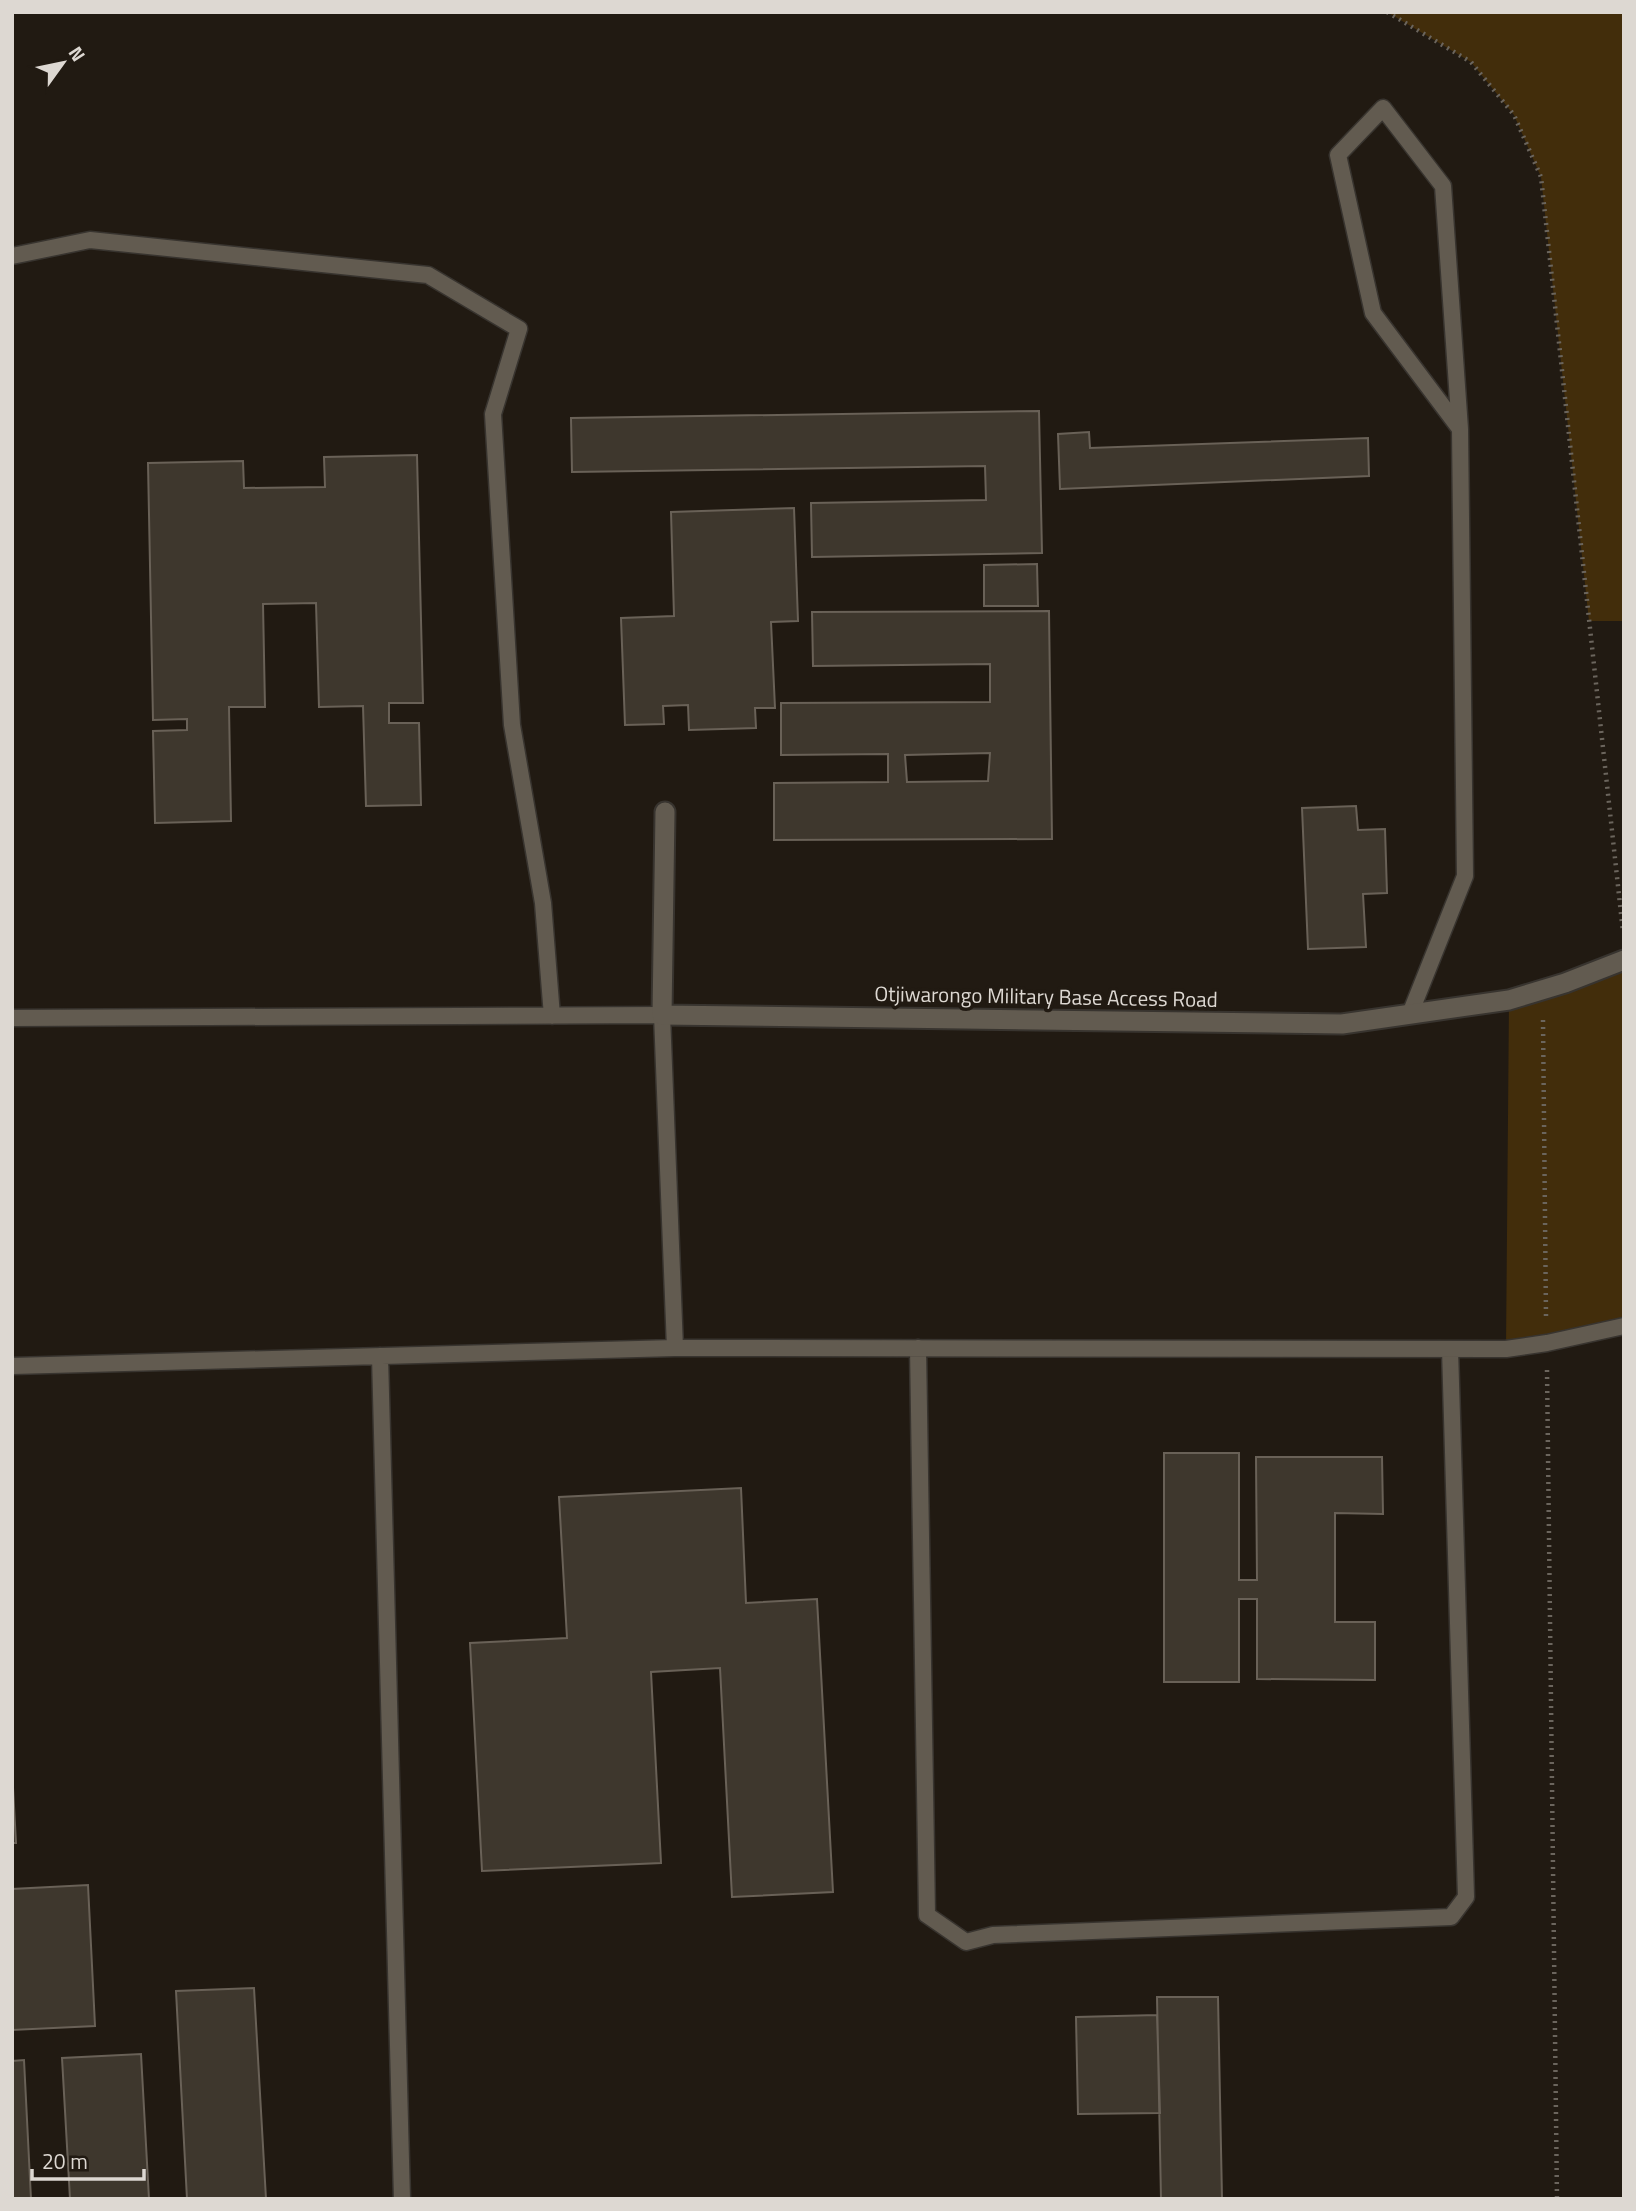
<svg xmlns="http://www.w3.org/2000/svg" width="1636" height="2211" viewBox="0 0 1636 2211" font-family="'Titillium Web',sans-serif">
	<style>
		.green { fill: #422d0b }
		.building { fill: #3e372d; stroke: #696157; stroke-width: 2; fill-rule: evenodd }
		.lines { fill: none; stroke-linecap: round; stroke-linejoin: round }
		.service-casing { stroke: #38342f; stroke-width: 19 }
		.minor-casing { stroke: #38342f; stroke-width: 23 }
		.path { stroke: #6b655d; stroke-width: 4.5; stroke-dasharray: 2 5; stroke-linecap: butt }
		.service { stroke: #625b50; stroke-width: 16 }
		.minor { stroke: #625b50; stroke-width: 19 }
		.labels { text-anchor: middle; stroke-width: 7; stroke-linejoin: round; paint-order: stroke }
		.street-label { font-size: 21px; fill: #ddd8d2; stroke: #211a12 }
	</style>
	<rect width="100%" height="100%" fill="#211a12"/>
	<path class="green" d="M1387,12H1624V621H1589L1541,177L1514,115L1471,62Z
		M1624,960V1326L1506,1349L1509,1000Z"/>
	<path class="building" d="M1039,411L1042,553L812,557L811,503L986,500L985,466L572,472L571,418Z
		M1089,432L1090,448L1368,438L1369,476L1060,489L1058,434Z
		M417,455L423,703H389V723H419L421,805L366,806L363,706L319,707L316,603L263,604L265,707H229L231,821L155,823L153,731L187,730V719L153,720L148,463L243,461L244,488L325,487L324,457Z
		M794,508L798,621L771,622L775,708H755L756,728L689,730L688,705L663,706L664,724L625,725L621,618L674,616L671,512Z
		M1037,564L1038,606H984V565Z
		M1049,611L1052,839L774,840V783L888,782V754L781,755V703L990,702V664L813,666L812,612ZM990,753L988,781L907,782L905,755Z
		M1356,806L1358,830L1385,829L1387,893L1363,894L1366,947L1308,949L1302,808Z
		M1164,1453H1239V1580H1257L1256,1457H1382L1383,1514L1335,1513V1622H1375V1680L1257,1679V1599H1239V1682H1164Z
		M741,1488L746,1603L817,1599L833,1892L732,1897L720,1668L651,1672L661,1863L482,1871L470,1643L567,1638L559,1497Z
		M12,1769L16,1843H12Z
		M88,1885L95,2026L12,2030V1889Z
		M254,1988L266,2199H187L176,1991Z
		M1157,1997H1218L1222,2199H1161Z
		M1157,2015L1160,2113L1078,2114L1076,2017Z
		M141,2054L149,2199H70L62,2058Z
		M24,2060L31,2199H12V2061Z"/>
	<g class="lines">
		<g class="service-casing">
			<path id="service" d="M12,256L90,240L428,275L519,329L493,414L512,725L543,903L552,1016
				M1410,1014L1465,876L1460,429L1443,186L1383,108L1338,155L1373,313L1460,429
				M12,1018L662,1015L675,1348
				M918,1348L927,1915L966,1942L993,1935L1451,1917L1466,1897L1450,1349
				M380,1356L402,2199
				M12,1366L675,1348L1506,1349L1547,1343L1624,1326"/>
		</g>
		<g class="minor-casing">
			<path id="minor" d="M665,812L662,1015L1342,1024L1509,1000L1565,983L1624,960"/>
		</g>
		<path class="path" d="M1387,12L1471,62L1514,115L1541,177L1623,932
			M1543,1020L1546,1316
			M1547,1370L1557,2199"/>
		<use href="#service" class="service"/>
		<use href="#minor" class="minor"/>
	</g>
	<g class="labels">
		<g class="street-label">
			<text transform="translate(1046 997) rotate(1)" y="7">Otjiwarongo Military Base Access Road</text>
		</g>
	</g>
	<rect width="1636" height="2211" fill="none" stroke="#ddd8d2" stroke-width="28"/>
	<g transform="translate(63 63) rotate(57)" stroke="#211a12" stroke-width="5" paint-order="stroke">
	<path d="M0-5L12 26L0 18L-12 26Z" fill="#ddd8d2"/>
	<text y="-10" font-size="19" font-weight="bold" text-anchor="middle" fill="#ddd8d2">N</text>
	</g>
	<path d="M32 2169v10h112v-10" fill="none" stroke="#ddd8d2" stroke-width="3.5"/>
	<text x="42" y="2169" font-size="21" fill="#ddd8d2" stroke="#211a12" stroke-width="5" paint-order="stroke">20 m</text>
</svg>
